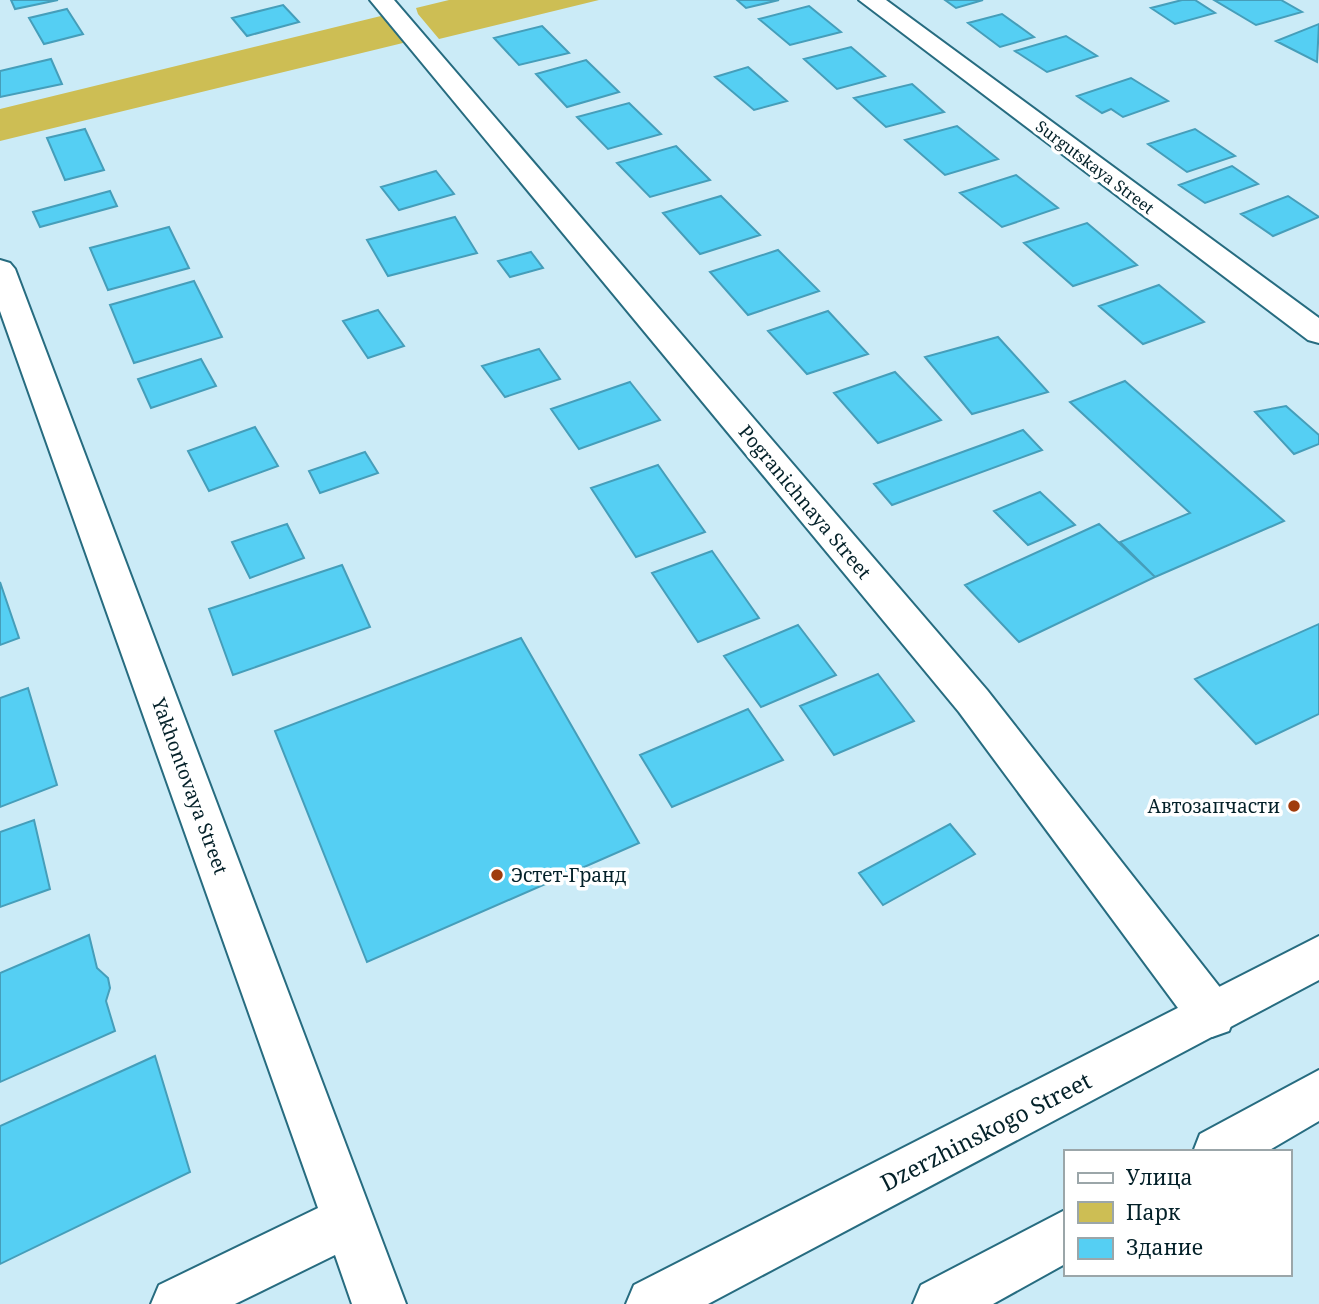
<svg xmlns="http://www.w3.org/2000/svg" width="1319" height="1304" viewBox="0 0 1319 1304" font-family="'Noto Serif',serif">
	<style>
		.green { fill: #cdbe54 }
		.building { fill: #55cff3; stroke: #459eba; stroke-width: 2 }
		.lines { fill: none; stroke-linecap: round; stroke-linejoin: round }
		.minor-casing { stroke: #276c80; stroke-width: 4 }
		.major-casing { stroke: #276c80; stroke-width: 4 }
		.minor { fill: #fff; fill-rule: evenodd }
		.major { fill: #fff; fill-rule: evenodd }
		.poi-dot { fill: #a03c0c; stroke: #fff; stroke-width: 2.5 }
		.labels { text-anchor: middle; stroke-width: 7; stroke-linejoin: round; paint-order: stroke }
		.far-street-label { font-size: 16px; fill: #042129; stroke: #fff }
		.street-label { font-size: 19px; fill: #042129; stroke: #fff }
		.poi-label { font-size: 19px; fill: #042129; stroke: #fff; text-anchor: end }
		.near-street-label { font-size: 23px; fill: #042129; stroke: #fff }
	</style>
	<rect width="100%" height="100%" fill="#cbebf7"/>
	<path class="green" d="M449,0H599L439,39L418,14L416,8Z
		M385,15L407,42L0,141V109Z"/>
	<path class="building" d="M11,0H58L15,9Z
		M737,0H779L746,8Z
		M945,0H983L956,8Z
		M1182,0H1195L1215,13L1175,24L1151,8Z
		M1214,0H1281L1302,12L1256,25Z
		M283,5L299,22L247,36L232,18Z
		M809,6L841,32L790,45L759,19Z
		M67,9L83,34L44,44L29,18Z
		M1002,14L1034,37L1000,47L968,23Z
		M1319,24L1317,62L1276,41Z
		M542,26L569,53L519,65L494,38Z
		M1066,36L1097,56L1047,72L1015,51Z
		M851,47L885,76L837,89L804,59Z
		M51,59L62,84L0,97V71Z
		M586,60L619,92L567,107L536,74Z
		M748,67L787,101L754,110L715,77Z
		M1131,78L1168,101L1123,117L1111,109L1102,113L1077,96Z
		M912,84L944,112L886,127L854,98Z
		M629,103L661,134L608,149L577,117Z
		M957,126L998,159L945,175L905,140Z
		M85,129L104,170L65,180L47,138Z
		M1195,129L1235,156L1187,172L1148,144Z
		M676,146L710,180L650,197L617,163Z
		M1232,166L1258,184L1205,203L1179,185Z
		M436,171L454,194L399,210L381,187Z
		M1016,175L1058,208L1002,227L960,193Z
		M110,191L117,206L40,227L33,212Z
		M721,196L760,235L700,254L663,213Z
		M1288,196L1319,217L1273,236L1241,214Z
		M455,217L477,253L388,276L367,240Z
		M1087,223L1137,265L1073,286L1024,243Z
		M169,227L189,268L108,290L90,248Z
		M778,250L819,291L748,315L710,272Z
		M531,252L543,268L510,277L498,261Z
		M194,281L222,337L134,363L110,305Z
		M1159,285L1204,322L1143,344L1099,306Z
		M378,310L404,346L368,358L343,321Z
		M828,311L868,354L807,374L768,331Z
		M998,337L1048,392L972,414L925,357Z
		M539,349L560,379L505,397L482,366Z
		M201,359L216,386L151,408L138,379Z
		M895,372L941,420L878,443L834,393Z
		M1125,381L1284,521L1155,577L1120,542L1190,513L1070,402Z
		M630,382L660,420L579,449L551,409Z
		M1286,406L1319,435V444L1294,454L1255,412Z
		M255,427L278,466L209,491L188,451Z
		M1023,430L1042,450L892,505L874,484Z
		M365,452L378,473L320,493L309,471Z
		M658,465L705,532L636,557L591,488Z
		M1040,492L1075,525L1028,545L994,511Z
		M287,524L304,558L250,578L232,542Z
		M1099,524L1155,577L1019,642L965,585Z
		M712,551L759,618L698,642L652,573Z
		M342,565L370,627L233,675L209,609Z
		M0,582L19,638L0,645Z
		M1319,624V714L1256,744L1195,679Z
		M798,625L836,675L761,707L724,656Z
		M521,638L639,843L367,962L275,731Z
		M878,674L914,721L834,755L800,706Z
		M28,688L57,785L0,807V698Z
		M748,709L783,760L672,807L640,755Z
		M34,820L50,889L0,907V832Z
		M950,824L975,854L883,905L859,873Z
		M89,935L97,968L108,978L110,988L106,1001L115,1031L0,1082V973Z
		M155,1056L190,1172L0,1264V1126Z"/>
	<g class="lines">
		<g class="minor-casing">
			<path id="minor" d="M370,0H394L987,690L1229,999L1235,1015L1229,1031L1212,1037L1195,1031L959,712Z
				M859,0H886L1319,318V343L1308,340Z
				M0,260L10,263L15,269L406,1304H352L335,1255L235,1304H151L159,1285L318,1208L0,311Z"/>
		</g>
		<g class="major-casing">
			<path id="major" d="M1319,936V980L708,1304H626L634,1285Z
				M1319,1070V1121L1266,1152H1193L1200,1134Z
				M1065,1210V1264L993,1304H913L921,1285Z"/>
		</g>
		<use href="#minor" class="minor"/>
		<use href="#major" class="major"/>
	</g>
	<g class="poi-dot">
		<circle cx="1294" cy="806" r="7"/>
		<circle cx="497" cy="875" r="7"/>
	</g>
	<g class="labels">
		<g class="far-street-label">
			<text transform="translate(1095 167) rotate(37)" y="6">Surgutskaya Street</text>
		</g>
		<g class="street-label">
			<text transform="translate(805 502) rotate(50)" y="7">Pogranichnaya Street</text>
			<text transform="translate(190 786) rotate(70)" y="7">Yakhontovaya Street</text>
		</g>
		<g class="poi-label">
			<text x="1280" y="813">Автозапчасти</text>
			<text x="511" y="882" text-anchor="start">Эстет-Гранд</text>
		</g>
		<g class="near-street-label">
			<text transform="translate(986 1132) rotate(-27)" y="8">Dzerzhinskogo Street</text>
		</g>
	</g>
	<rect x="1064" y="1150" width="228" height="126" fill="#ffffff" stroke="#9ba6a9" stroke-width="2"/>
	<rect x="1078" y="1173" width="35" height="10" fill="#ffffff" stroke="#9ba6a9" stroke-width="2"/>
	<text x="1126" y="1185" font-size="21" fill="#042129">Улица</text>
	<rect x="1078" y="1202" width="35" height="21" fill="#cdbe54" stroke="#9ba6a9" stroke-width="2"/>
	<text x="1126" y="1220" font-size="21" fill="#042129">Парк</text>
	<rect x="1078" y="1238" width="35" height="21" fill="#55cff3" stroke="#9ba6a9" stroke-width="2"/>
	<text x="1126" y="1255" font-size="21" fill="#042129">Здание</text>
</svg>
